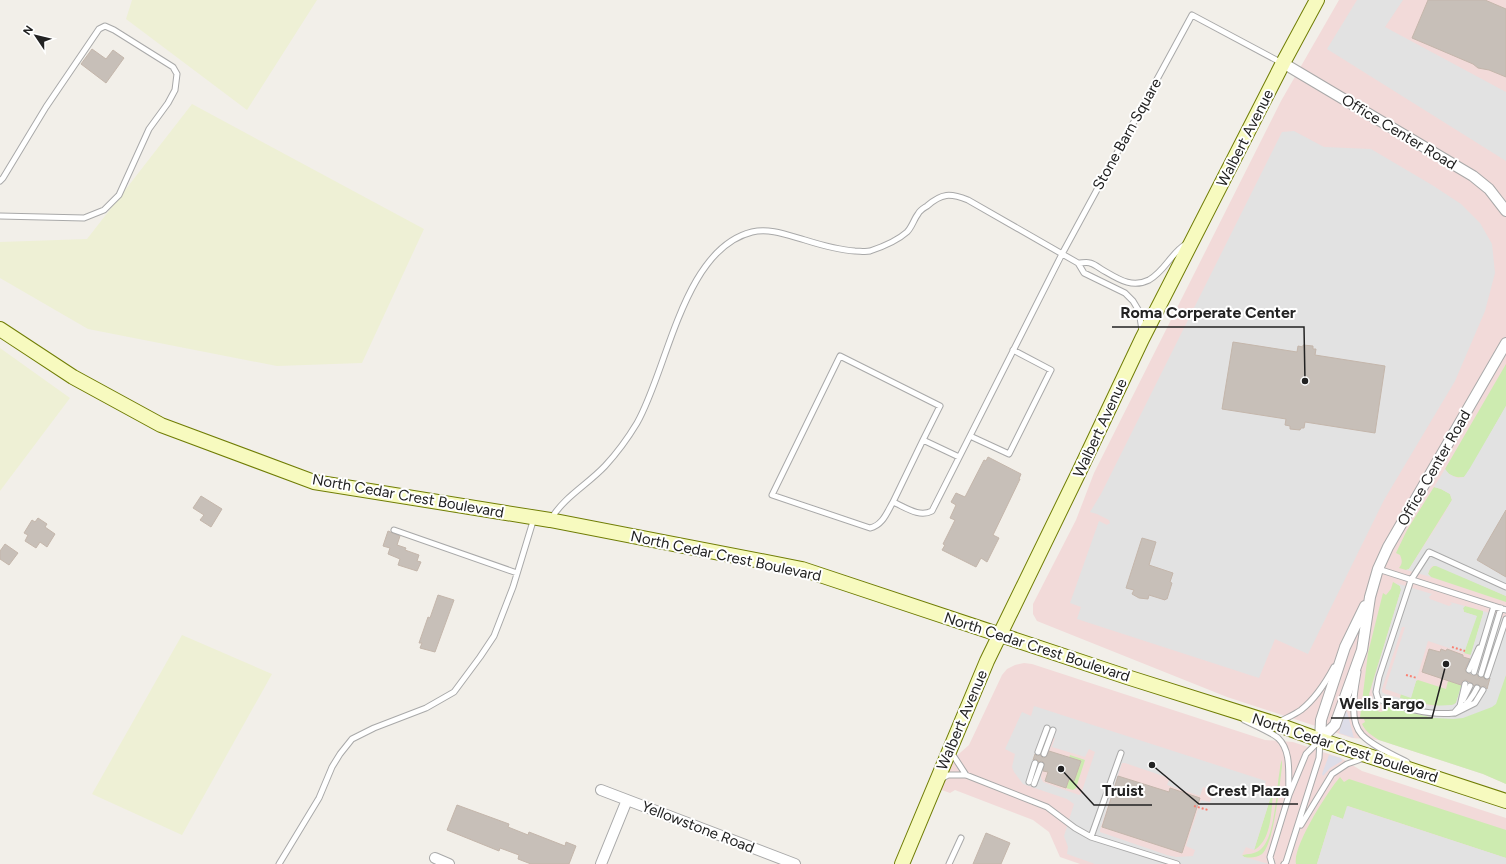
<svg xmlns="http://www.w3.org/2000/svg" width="1506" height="864" viewBox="0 0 1506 864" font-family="Figtree,sans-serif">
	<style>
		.commercial { fill: #f2dad9 }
		.farmland { fill: #eef0d5 }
		.grass { fill: #cdebb0 }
		.parking { fill: #e2e2e2; fill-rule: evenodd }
		.plaza { fill: #dddde8 }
		.building { fill: #c7bfb8; stroke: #c4b6ab }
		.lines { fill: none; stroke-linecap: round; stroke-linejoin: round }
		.lane-casing { stroke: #a9a9a9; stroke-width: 7 }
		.street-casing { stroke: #a9a9a9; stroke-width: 12 }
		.secondary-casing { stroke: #707d05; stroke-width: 16 }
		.path { stroke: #fa8072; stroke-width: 2; stroke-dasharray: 2 2; stroke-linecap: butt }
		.lane { stroke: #fff; stroke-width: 5 }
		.street { stroke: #fff; stroke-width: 10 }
		.secondary { stroke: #f7fabf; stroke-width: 14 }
		.labels { text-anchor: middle; stroke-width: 4; stroke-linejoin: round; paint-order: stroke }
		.street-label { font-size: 15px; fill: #222; stroke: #fff }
		.leader { fill: none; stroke: #222; stroke-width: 1.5 }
		.callout-dot { fill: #222; stroke: #fff; stroke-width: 1.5 }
		.callout-label { font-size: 16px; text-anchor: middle; font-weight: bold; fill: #222; stroke: #fff; stroke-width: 4; stroke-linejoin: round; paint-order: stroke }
	</style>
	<rect width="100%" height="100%" fill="#f2efe9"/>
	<path class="commercial" d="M1339,0H1506V784L1483,774L1379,740L1352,738L1227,697L1037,621L1033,614V604L1076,520L1094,473L1281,101Z
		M1024,663L1032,664L1265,740L1293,742L1341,758L1362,771L1506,818V864H1080L1060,857L1049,832L1033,820L955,790L950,793L939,789L953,759L969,745L1002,675L1007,669L1015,665Z"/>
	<path class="farmland" d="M132,0H317L247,110L126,19Z
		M192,104L424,229L362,363L277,366L88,329L0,278V242L87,239Z
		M0,348L70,398L0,491Z
		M182,635L272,674L182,835L92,794Z"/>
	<path class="grass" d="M1506,364V406L1468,473L1464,477C1456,478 1449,476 1445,469Z
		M1434,487L1441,489L1450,494L1452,500L1409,569L1406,570L1399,568C1403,563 1402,560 1400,555L1396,553L1407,530Z
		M1436,565L1506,596V602L1431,577L1428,574C1430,569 1431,567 1436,565Z
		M1393,582L1400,586L1401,590L1369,694L1371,701L1378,705V711L1380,712L1384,711L1387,707L1435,718L1506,675V784L1483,774L1379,740C1371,735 1366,732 1362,724L1365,722L1364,719L1360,718L1368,653L1383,593L1386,595L1391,589Z
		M1465,606L1483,611V614L1471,655L1464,653L1476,616L1464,612L1463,608Z
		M1418,680L1446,689L1448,681L1462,685L1456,703C1446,711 1412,701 1400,698L1401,694L1411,697L1416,681Z
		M1070,755L1085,760L1076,788L1073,790L1066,788L1069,779L1074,781L1081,762L1069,758Z
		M1282,760V766C1280,783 1274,844 1262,854C1256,858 1250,858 1244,857L1242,855C1248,854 1255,854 1260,850C1275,838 1276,794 1279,775C1280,770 1280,764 1282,760Z
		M1340,777L1344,782L1349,779L1506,830V858L1348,806L1343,819L1332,815L1317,864H1296C1292,847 1328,791 1340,777Z
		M1272,793L1273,794C1271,811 1272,840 1254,850Z"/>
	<path class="parking" d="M1357,0H1403L1385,27L1506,92V161L1327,49Z
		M1294,131L1324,147L1371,149L1432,185L1461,204L1480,223L1492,244L1495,273L1485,311L1455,381L1384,500L1308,654L1275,639L1259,678L1077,619L1081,607L1070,603L1099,521L1107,525L1110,523L1109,520L1097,514L1090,512L1101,494L1282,132Z
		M1506,406V596L1436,566H1432L1429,570L1428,574L1431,577L1406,570L1409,569L1441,519L1452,500L1450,494L1441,489L1434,487L1445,469L1449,474L1453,476L1458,478L1464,477L1470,468Z
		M1396,583L1432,594L1429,597L1430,599L1449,606L1452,604L1450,602L1465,606L1463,608L1464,612L1477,616L1464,653L1428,641L1411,698L1385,689L1405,627H1402L1382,689V692L1385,694L1430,706L1453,705L1456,703L1470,657L1483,614V611L1506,619V675L1496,704L1492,707L1463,718L1453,719L1435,718L1399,710L1379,704L1373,700L1372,686L1401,590L1400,586Z
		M1034,706L1266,781L1263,790L1272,793L1254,850L1246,847L1242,855L1244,857L1269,864H1095L1067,854L1068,847L1064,836L1074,804L1067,799L1023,784L1014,772L1012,767L1015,754L1005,749L1022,712L1031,716ZM1052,737L1055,738L1052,747L1085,757L1089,749L1095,752L1081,794L1079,795L1043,782L1041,778V769ZM1122,763H1125L1166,777L1169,780L1167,785L1200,796L1203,787L1209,789L1211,791L1212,798L1210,802L1201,800L1186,846L1195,850L1193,856L1176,857L1167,855L1100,832V830Z
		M1347,806L1506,858V864H1317L1332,815L1343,819Z"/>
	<path class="plaza" d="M1345,712H1347L1354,738L1339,733Z
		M1329,755L1341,758L1342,761L1330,768L1323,776L1322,774Z"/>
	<path class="building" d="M1428,0H1485L1506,9V77L1489,70L1478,68L1473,64L1412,38Z
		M92,49L106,59L113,50L124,58L106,83L81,64Z
		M1233,342L1297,352L1298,346L1303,347V345L1313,346V349H1316L1315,355L1385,366L1375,433L1305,422L1304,428H1301L1300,430L1290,429V426L1285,425L1286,419L1222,409Z
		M988,457L1021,474L1019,479H1020L993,535L999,538L987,562L981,558L976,567L942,550L945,545L943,544L955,520L950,518L956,505L951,502L956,493L965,497L984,460L986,461Z
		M201,496L222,509L211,527L200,520L204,515L193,508Z
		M1506,510V577L1477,560Z
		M38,518L47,524L45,527L55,534L47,547L40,542L36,548L25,541L28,535L24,533L32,520L35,522Z
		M388,531L400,536L397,545L406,548L405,550L419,555L417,561L421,562L417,571L398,565L400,559L388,554L390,548L383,546Z
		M1142,538L1156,542L1149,565L1173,573L1170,582L1172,583L1167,599H1166L1165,600L1149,595L1148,599L1139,598L1132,594L1134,590L1126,588Z
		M5,544L18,553L9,565L0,559V551Z
		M438,595L454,600L435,652L420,648L422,643H419L428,617L430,618Z
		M1429,649L1440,652L1441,649L1446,651L1447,649L1463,655V657L1470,659L1465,669L1466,672L1473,676L1477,674L1479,678L1483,677L1486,680L1490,678L1487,689L1485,686L1481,687L1478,684L1474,686L1472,683L1469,682L1466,680L1462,681L1461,685L1422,672Z
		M1049,751L1081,761L1074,781L1069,779L1066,788L1045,781L1048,772L1043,771L1044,763L1042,761L1039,762L1036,759L1033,760L1035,754L1037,756L1040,755L1043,758L1046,757Z
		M1118,776L1169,792L1170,788L1200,798L1182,853L1102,827Z
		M457,805L509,824L508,827L528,835L529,832L565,846L566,842L576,846L569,864H531L518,859L519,855L500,848L499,851L447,830Z
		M986,833L1010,843L1001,864H973Z"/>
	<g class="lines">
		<g class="lane-casing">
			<path id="lane" d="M0,181L3,178L46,107L99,29L105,26L114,30L173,67L177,74L175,90L168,103L149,129L119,195L104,210L84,218L0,216
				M1078,263C1082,263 1087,262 1090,263C1094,264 1098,267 1101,269C1117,278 1131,289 1149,280C1165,271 1171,253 1186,244
				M970,436L1009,454L1051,370L1013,350
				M959,457L923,440L893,502C905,507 919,518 932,511L1062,254L1192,15L1282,63
				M893,502C887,512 883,525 870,528L772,495L840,356L940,406L923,440
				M551,519C564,497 587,485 605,466C617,453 628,438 637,423C668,369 683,249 752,232C770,228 787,235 805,240C821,245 838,250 855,251C860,251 865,252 870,251C882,247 897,241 907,232C912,227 914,219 918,214C920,210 924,208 927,206C942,193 950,193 968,200L1078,263L1084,273L1125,293L1133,301L1139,311L1142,330
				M394,530L517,573
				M1378,569L1506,610
				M1469,670L1479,648
				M1358,672C1355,689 1348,720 1362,735C1374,747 1392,754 1407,762
				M1474,672L1494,606
				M1481,674L1501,608
				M1487,676L1506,619
				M1465,684L1460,706L1454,713C1429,716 1402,708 1378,699L1376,692L1379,677L1411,580L1429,552L1506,587
				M1463,700L1470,686
				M1461,708C1469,703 1473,696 1477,688
				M1455,713L1475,703L1483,690
				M1244,720C1252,724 1271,732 1278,738C1292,751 1288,775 1289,793
				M1279,722C1286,718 1294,715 1301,710C1315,699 1326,682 1334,667
				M951,752L966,775
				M1038,752L1047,728
				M1044,754L1053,730
				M941,779L948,775H966L1047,807L1075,828L1091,837L1177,864
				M1029,782L1035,763
				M1034,784L1041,765
				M1301,825L1332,774L1347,764L1364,758
				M1091,837L1121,753
				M279,864L319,798L332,767L340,754L352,739L374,728L426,708L454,692L480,657L494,636L513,587L534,518
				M949,864L961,838
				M1272,864L1270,857L1289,795L1306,754L1319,741
				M1284,864L1286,862L1319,758L1320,741"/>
		</g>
		<g class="street-casing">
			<path id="street" d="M1283,63L1473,176L1489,189L1506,211
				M1320,740L1335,725L1362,650L1370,597L1378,569L1388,547L1506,343
				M1320,740L1321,720L1345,647L1365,606
				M601,790L795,864
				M435,858L449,864
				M601,864L627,800"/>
		</g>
		<g class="secondary-casing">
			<path id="secondary" d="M0,329L73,377L161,425L314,482L550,520L802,569L1127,677L1276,724L1320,740L1506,801
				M902,864L987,661L1079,472L1142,339L1283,63L1317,0"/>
		</g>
		<path class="path" d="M1452,647L1465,651
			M1406,675L1417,678
			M1194,806L1208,810"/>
		<use href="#lane" class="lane"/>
		<use href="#street" class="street"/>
		<use href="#secondary" class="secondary"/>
	</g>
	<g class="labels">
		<g class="street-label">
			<text transform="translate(1399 132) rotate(31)" y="5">Office Center Road</text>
			<text transform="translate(1127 134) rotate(-61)" y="5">Stone Barn Square</text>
			<text transform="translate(1245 138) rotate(-63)" y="5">Walbert Avenue</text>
			<text transform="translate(1100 428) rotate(-65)" y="5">Walbert Avenue</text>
			<text transform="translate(1434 468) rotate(-60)" y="5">Office Center Road</text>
			<text transform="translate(408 496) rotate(10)" y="5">North Cedar Crest Boulevard</text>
			<text transform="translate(726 556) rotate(12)" y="5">North Cedar Crest Boulevard</text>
			<text transform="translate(1037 647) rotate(18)" y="5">North Cedar Crest Boulevard</text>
			<text transform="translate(962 720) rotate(-67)" y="5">Walbert Avenue</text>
			<text transform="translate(1345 748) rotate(18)" y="5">North Cedar Crest Boulevard</text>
			<text transform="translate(698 827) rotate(21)" y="5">Yellowstone Road</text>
		</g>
	</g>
	<path class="leader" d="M1305 381L1304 327H1112M1446 664L1432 718H1331M1152 765L1199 804H1298M1061 769L1094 805H1152"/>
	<g class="callout-dot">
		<circle cx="1305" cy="381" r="4"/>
		<circle cx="1446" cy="664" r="4"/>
		<circle cx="1152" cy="765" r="4"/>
		<circle cx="1061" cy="769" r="4"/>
	</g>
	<g class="callout-label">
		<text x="1208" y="318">Roma Corperate Center</text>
		<text x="1382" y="709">Wells Fargo</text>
		<text x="1248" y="796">Crest Plaza</text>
		<text x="1123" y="796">Truist</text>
	</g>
	<g transform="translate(36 36) rotate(305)" stroke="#ffffff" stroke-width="3" paint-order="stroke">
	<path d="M0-3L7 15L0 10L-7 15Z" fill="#222222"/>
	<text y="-6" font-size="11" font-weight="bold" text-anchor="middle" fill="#222222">N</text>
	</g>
</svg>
